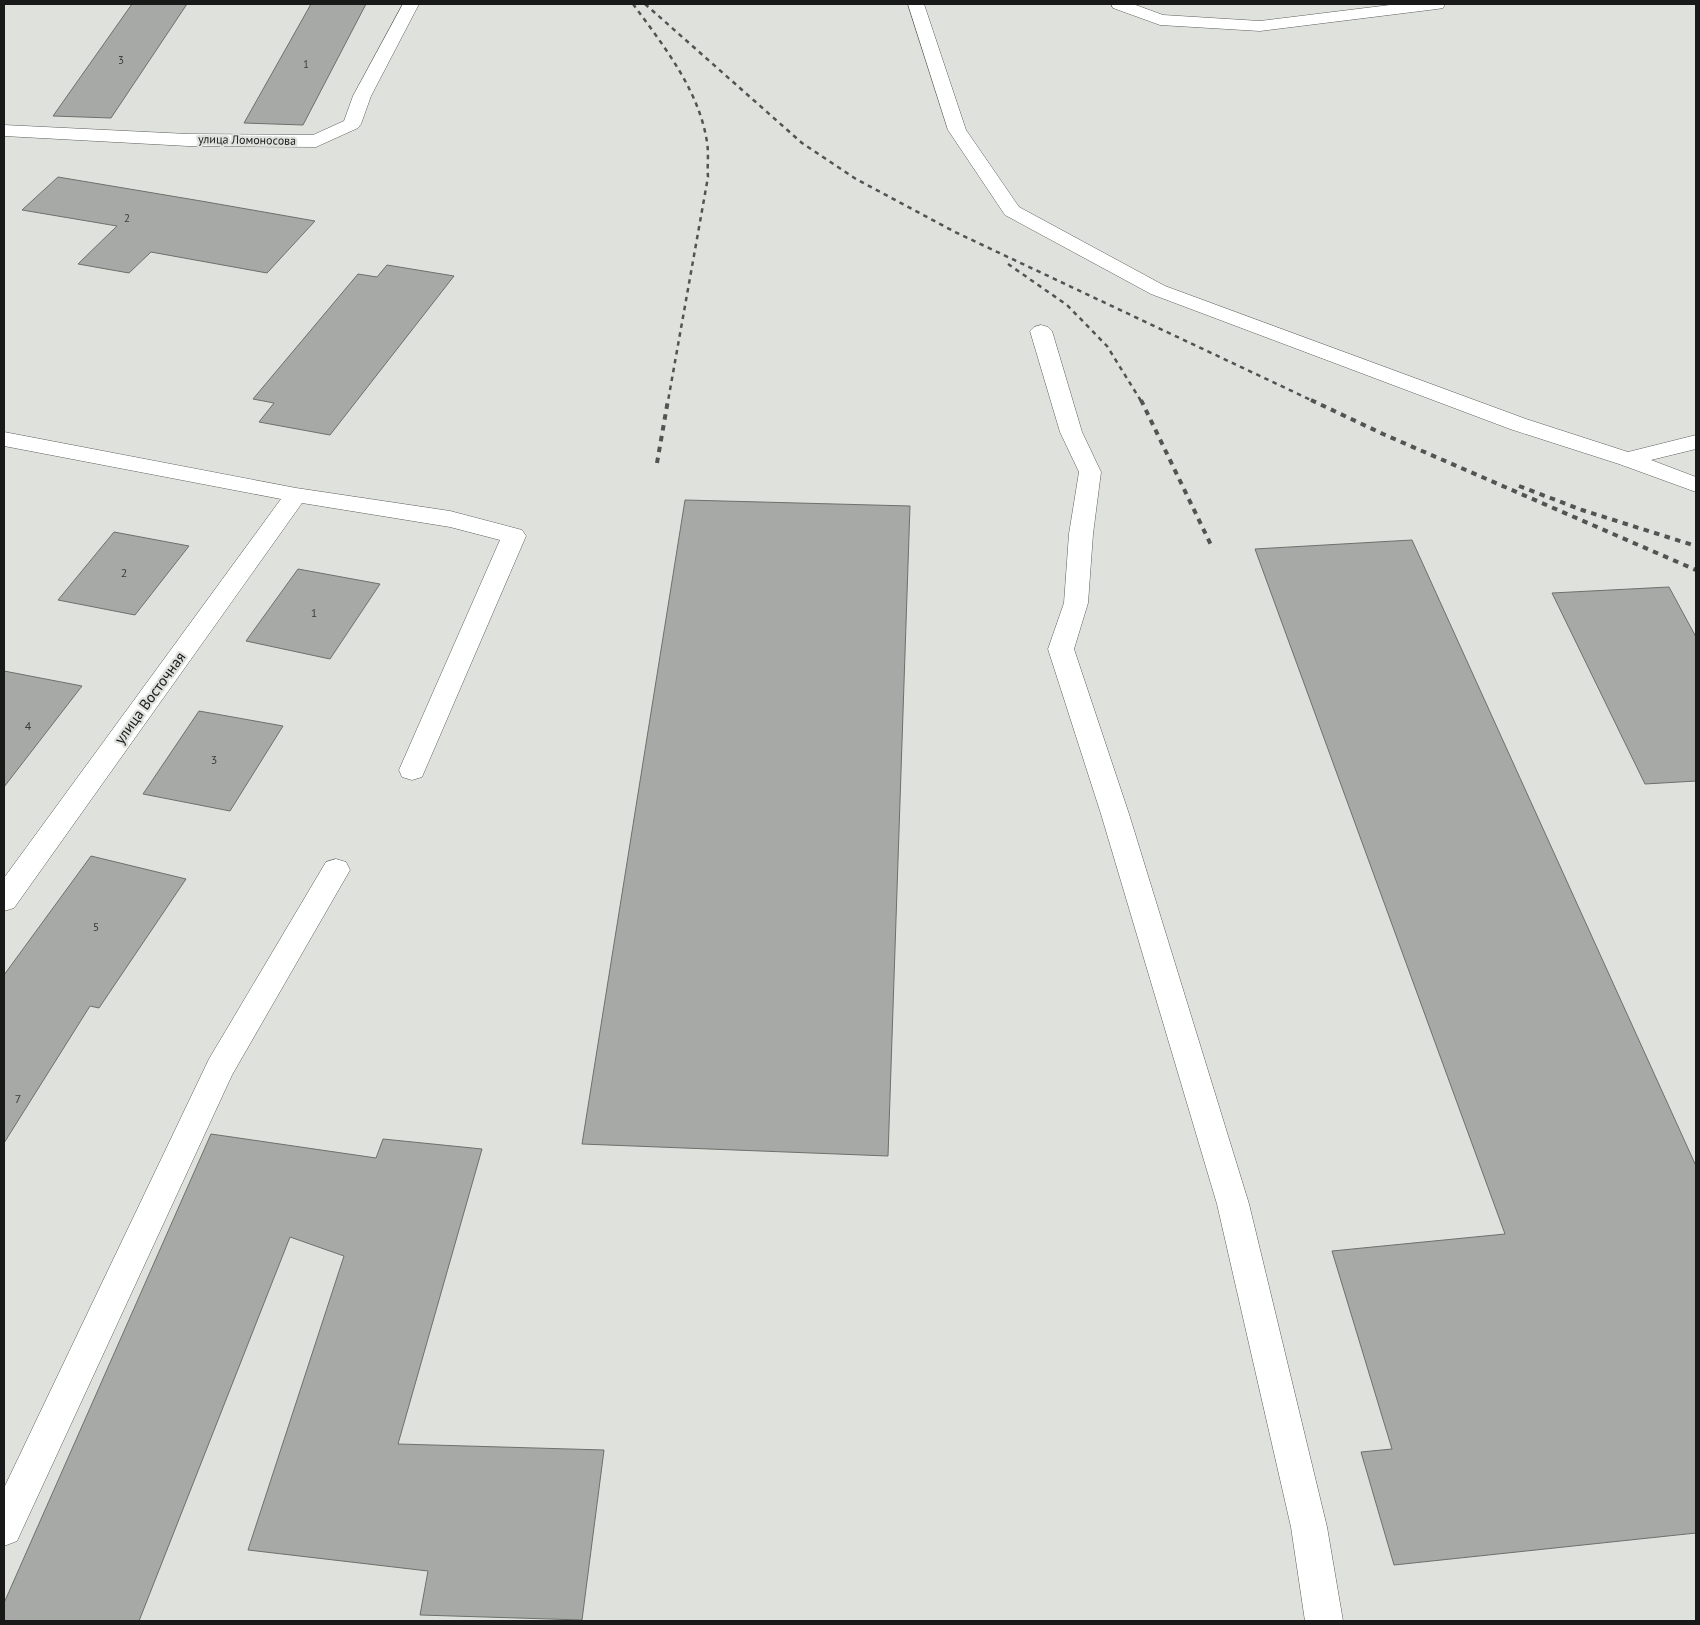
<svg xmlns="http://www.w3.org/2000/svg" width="1700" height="1625" viewBox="0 0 1700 1625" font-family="'PT Sans',sans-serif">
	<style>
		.building { fill: #a6a9a5; stroke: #6d706b }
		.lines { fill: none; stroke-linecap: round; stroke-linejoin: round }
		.minor-casing { stroke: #5d5f5b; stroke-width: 1 }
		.minor { fill: #fff; fill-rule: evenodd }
		.rail-far1 { stroke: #525451; stroke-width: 2.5; stroke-dasharray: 4.5 4.5; stroke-linecap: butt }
		.rail { stroke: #525451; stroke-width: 4; stroke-dasharray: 5.5 5.5; stroke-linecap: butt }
		.labels { text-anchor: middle; stroke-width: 4.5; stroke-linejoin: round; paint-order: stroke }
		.far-number-label { font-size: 11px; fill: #3c3d3b }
		.far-street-label { font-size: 12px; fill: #181918; stroke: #dee1dc }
		.number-label { font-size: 12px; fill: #3c3d3b }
		.street-label { font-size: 15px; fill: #181918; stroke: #dee1dc }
	</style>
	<rect width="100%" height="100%" fill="#dee1dc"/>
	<path class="building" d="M132,4H187L111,118L53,116Z
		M311,4H366L303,125L244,123Z
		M58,177L201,201L315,221L267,273L151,252L129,273L78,264L117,226L22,210Z
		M387,265L454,276L330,435L259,422L274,403L253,399L358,274L377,277Z
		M685,500L910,506L888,1156L582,1144Z
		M114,532L189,546L135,615L58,600Z
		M1412,540L1696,1166V1533L1394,1565L1361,1452L1392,1449L1332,1251L1505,1234L1255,549Z
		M298,569L380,584L330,659L246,641Z
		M1669,587L1696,637V781L1645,784L1552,593Z
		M4,671L82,686L4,787Z
		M199,711L283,726L230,811L143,794Z
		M91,856L186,879L99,1008L90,1006L4,1143V975Z
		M211,1134L376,1158L383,1139L482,1149L398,1444L604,1450L582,1620L420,1615L428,1571L248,1550L344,1256L290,1237L139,1621H4V1603Z"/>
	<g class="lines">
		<g class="minor-casing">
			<path id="minor" d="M403,4H419L371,96L361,124L358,128L316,147L188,146L4,136V125L188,134L313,135L344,121L353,96Z
				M908,4H924L966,130L1019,207L1165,286L1526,419L1628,452L1696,435V449L1651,460L1696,477V492L1619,464L1510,429L1151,294L1005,215L948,130Z
				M1111,4H1133L1163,15L1260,21L1398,4H1445L1443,8L1437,9L1260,31L1160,25L1113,8Z
				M1041,325L1048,327L1052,331L1082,432L1101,472L1093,534L1088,603L1074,649L1129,814L1249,1204L1327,1527L1343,1621H1305L1291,1527L1217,1204L1101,814L1048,649L1064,603L1069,534L1079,472L1060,432L1030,331L1034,327Z
				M4,432L296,488L450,511L522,530L526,536L422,777L412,780L402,777L399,770L500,540L450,527L302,503L14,908L4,911V878L281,499L4,446Z
				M336,859L346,862L350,870L232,1075L17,1541L4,1546V1488L209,1059L326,862Z"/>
		</g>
		<use href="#minor" class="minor"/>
		<path class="rail-far1" d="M633,4C663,45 699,90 707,142C709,154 707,166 708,177L668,401
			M645,4L802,143L856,179L955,232L1313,401
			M1008,264L1067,305L1107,346L1141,401"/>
		<path class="rail" d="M1141,400L1211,545
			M1311,400L1383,434L1696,570
			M657,463L668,400
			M1519,486L1582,510L1696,546"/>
	</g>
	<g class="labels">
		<g class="far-number-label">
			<text x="121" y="64">3</text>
			<text x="306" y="68">1</text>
			<text x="127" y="222">2</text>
		</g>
		<g class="far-street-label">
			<text transform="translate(247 140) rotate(1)" y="4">улица Ломоносова</text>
		</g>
		<g class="number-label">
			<text x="124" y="577">2</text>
			<text x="314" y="617">1</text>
			<text x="28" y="730">4</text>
			<text x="214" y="764">3</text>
			<text x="96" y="931">5</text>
			<text x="18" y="1103">7</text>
		</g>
		<g class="street-label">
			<text transform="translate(150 698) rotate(-54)" y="5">улица Восточная</text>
		</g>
	</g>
	<rect width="1700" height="1625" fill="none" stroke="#181918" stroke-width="10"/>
</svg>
